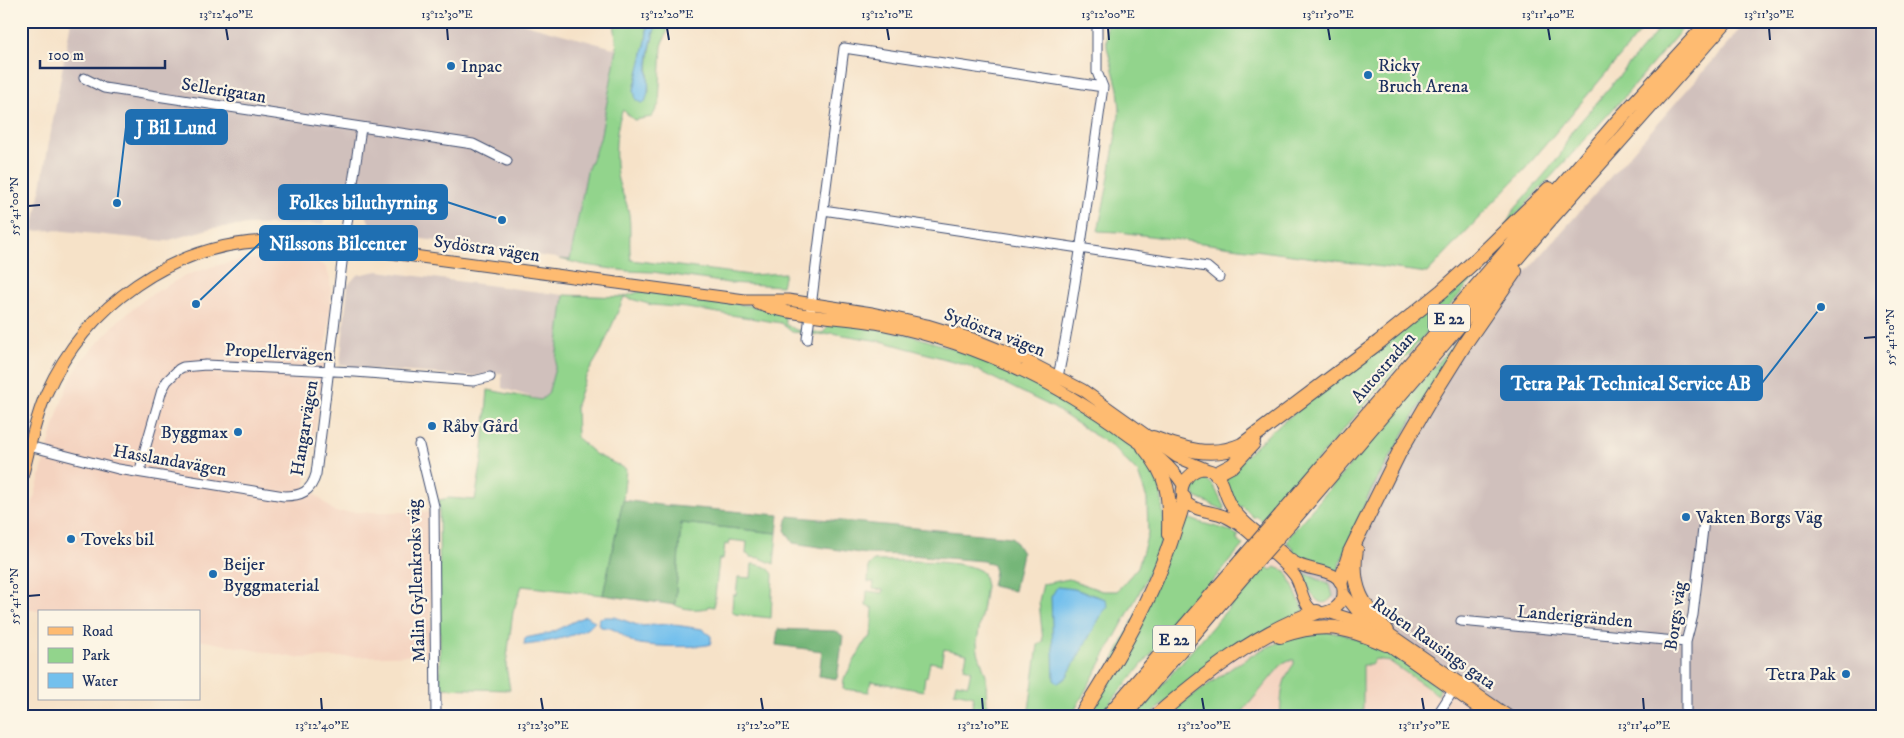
<svg xmlns="http://www.w3.org/2000/svg" width="1904" height="738" viewBox="0 0 1904 738" font-family="'IM FELL DW Pica',serif">
	<style>
		.built { fill: #f4d3c0 }
		.industrial { fill: #d0c0bc }
		.green { fill: #92d48c; stroke: #568275; fill-rule: evenodd }
		.forest { fill: #75b678; stroke: #48726b }
		.water { fill: #73c0ed; stroke: #4778a6 }
		.lines { fill: none; stroke-linecap: round; stroke-linejoin: round }
		.minor-casing { stroke: #3c4a6e; stroke-width: 11 }
		.major-casing { stroke: #3c4a6e; stroke-width: 13 }
		.highway-casing { stroke: #3c4a6e; stroke-width: 16 }
		.minor { stroke: #fff; stroke-width: 9 }
		.major { stroke: #febb71; stroke-width: 11 }
		.highway { stroke: #febb71; stroke-width: 14 }
		.highway-bridge-casing { stroke: #3c4a6e; stroke-width: 16; stroke-linecap: butt }
		.highway-bridge { stroke: #febb71; stroke-width: 14 }
		.ticks { fill: none; stroke: #1b2f5e; stroke-width: 2 }
		.poi-dot { fill: #1f6fb2; stroke: #fcf5e5; stroke-width: 2 }
		.labels { text-anchor: middle; stroke-width: 4.5; stroke-linejoin: round; paint-order: stroke }
		.shield { fill: #fcf5e5; stroke: #5e6a86; stroke-width: 1 }
		.shield-label { font-size: 16px; font-weight: bold; fill: #1b2f5e }
		.poi-label { font-size: 18px; fill: #1b2f5e; stroke: #fcf5e5; text-anchor: start }
		.street-label { font-size: 18px; fill: #1b2f5e; stroke: #fcf5e5 }
		.leader { fill: none; stroke: #1f6fb2; stroke-width: 2 }
		.callout-dot { fill: #1f6fb2; stroke: #fcf5e5; stroke-width: 2 }
		.callout { fill: #1f6fb2; stroke: #1f6fb2; stroke-width: 2 }
		.callout-label { font-size: 19px; text-anchor: middle; font-weight: bold; fill: #fff }
		.neatline { fill: none; stroke: #1b2f5e; stroke-width: 2 }
		.ticks-label { font-size: 12px; text-anchor: middle; fill: #1b2f5e }
	</style>
	<rect width="100%" height="100%" fill="#fcf5e5"/>
	<filter id="ink" filterUnits="userSpaceOnUse"><feTurbulence type="fractalNoise" baseFrequency=".02" numOctaves="2"/><feDisplacementMap in="SourceGraphic" scale="10" xChannelSelector="R" yChannelSelector="G"/><feConvolveMatrix kernelMatrix="1 2 1 2 8 2 1 2 1" color-interpolation-filters="sRGB"/></filter>
	<filter id="wash" filterUnits="userSpaceOnUse"><feTurbulence type="fractalNoise" baseFrequency=".0096" numOctaves="4" result="noise"/><feDisplacementMap in="SourceGraphic" scale="20" xChannelSelector="R" yChannelSelector="G"/><feGaussianBlur stdDeviation="1.12" result="paint"/><feColorMatrix in="noise" values="0 0 0 0 0 0 0 0 0 0 0 0 0 0 0 0 0 1.4 0 .05"/><feComposite in="paint" operator="in"/></filter>
	<g filter="url(#wash)">
		<rect width="100%" height="100%" fill="#f6e2c8"/>
		<path class="built" d="M277,258L310,260L325,266L330,278L331,301L321,396L305,485L335,512H430L431,655L297,658L199,640V612H44L21,608V544L58,412L69,382L83,359L120,319L149,296L184,276L214,266L245,259Z
			M1278,553L1440,675L1499,717H1142Z"/>
		<path class="industrial" d="M71,21H514L617,49L600,139L587,171L570,260L373,232L365,212L334,208L322,224L248,225L212,228L166,241L54,230L33,231Z
			M1748,21H1869L1883,49V717H1499L1351,613L1278,553Z
			M378,271L564,295L555,368L548,394L541,400L502,388V373L473,376L366,369L340,365L348,285L357,275Z"/>
		<path class="green" d="M614,21H648L646,41L634,90L649,92C647,63 649,50 657,21H671L662,46L659,104L652,117L634,120L623,110C615,125 614,162 618,180C620,190 626,199 628,209C632,226 628,244 631,260L750,275L785,273L782,286L728,283L653,272L627,271L585,265L560,259L570,260L587,171L600,139L617,49Z
			M1106,21H1650L1524,170L1427,273L1120,232L1098,231L1107,188L1120,109L1118,89L1107,47Z
			M1661,21H1689L1625,96L1505,227L1514,210L1560,156L1570,134L1659,29Z
			M1489,256L1491,258L1264,522L1256,516L1254,518L1243,507L1237,506L1231,498L1224,476L1273,430L1354,366L1426,313Z
			M641,291L752,306L784,312L786,324L796,330L823,333L831,322H844L910,335L980,357L1055,393L1133,444L1147,458L1160,479L1164,526L1161,543L1155,560L1138,595L1071,717H1028L1038,645L1043,642L1039,601L1043,584L1069,579L1102,591H1117L1138,567L1148,534L1147,499L1138,473L1114,448L1054,408L967,365L885,342L832,333L821,335L792,332L781,323L687,308L652,305L624,297L602,349L585,378L576,405L577,438L595,454L626,469L623,500L603,595L522,586L513,612L506,665L510,690L440,688L439,500L449,498L475,500L482,460L488,390L541,400L548,394L555,368L564,295L623,297ZM1074,589L1105,599L1108,607L1103,612Z
			M1477,317L1421,403L1368,496L1340,563L1338,571L1306,562L1292,556L1294,548L1287,543L1290,535Z
			M1201,479C1215,479 1218,498 1225,508L1224,510L1195,497L1193,487L1196,482Z
			M1185,516C1202,526 1222,525 1239,536L1236,539L1243,545L1098,717H1085Z
			M681,523L777,533L774,564L760,558L750,557V555L746,554L747,542L730,540L729,545L725,544L723,559H719L714,607L708,606L707,608C695,610 686,610 675,605Z
			M874,561C895,561 971,559 983,573L986,586L977,642L978,652L986,675L987,713L971,712L974,696L954,692L956,683L968,685L971,670L964,668L967,654L944,649L941,664L930,662L927,677H925L923,691L871,681L869,692L843,689L844,679L866,640L871,637L873,608L866,606L867,591L883,593V590L873,589L874,582H868L869,565Z
			M752,564C761,565 768,566 773,574L771,618L735,614L732,610L733,595H736L738,577L751,578Z
			M1265,566L1271,570L1275,567L1286,571C1294,584 1296,599 1305,610L1169,699L1148,717H1134Z
			M1302,572L1330,585L1333,596C1318,617 1308,584 1301,574Z
			M1320,631L1344,634L1385,650L1439,687L1440,689L1438,695L1389,661L1375,659L1371,665H1363V717H1280C1282,695 1280,682 1294,664V660H1289L1283,663L1238,717H1163L1233,667L1261,650L1291,637Z"/>
		<path class="forest" d="M623,500L660,505L779,515L777,533L681,523L675,605L603,595Z
			M788,516L1012,537L1022,553L1014,591L992,586L995,571L993,565L983,561L910,555L866,554L793,543L785,530Z
			M778,629L836,631L843,636L837,679L819,676L822,651L776,645Z"/>
		<path class="water" d="M648,21H657C653,35 649,49 648,64C647,79 651,88 645,102L641,103L636,100L634,90L646,41Z
			M1057,587L1074,589L1105,599L1108,607L1103,612L1066,678L1058,683L1054,680L1051,597Z
			M585,616L595,621C589,635 539,644 524,645L525,638L550,633Z
			M605,617H615L640,626L668,624L702,629L711,636V644C702,648 647,647 636,643C627,641 621,632 612,629C607,626 602,629 598,625L599,618Z"/>
	</g>
	<g filter="url(#ink)">
		<g class="lines">
			<g class="minor-casing">
				<path id="minor" d="M1097,21V72L1103,87
					M84,78L104,88L117,90L473,144L507,161
					M807,339L823,210
					M1058,377C1078,281 1089,184 1103,87L844,48L823,210L1207,267L1219,277
					M21,444L118,469L284,496C301,496 311,492 316,474L346,230L361,128
					M419,445L434,506L436,717
					M140,472L143,456L162,390L167,381L179,369L183,367L206,365L355,372L473,381L490,377
					M1461,621L1686,642
					M1436,717L1456,686
					M1686,717V642L1693,615L1704,520"/>
			</g>
			<g class="major-casing">
				<path id="major" d="M758,304C794,317 843,317 881,324C972,342 1054,380 1128,435C1149,450 1169,462 1183,485
					M1202,469C1224,469 1221,490 1230,504C1242,524 1266,538 1283,553C1287,557 1292,562 1298,564C1312,572 1342,569 1343,590C1344,597 1341,603 1336,607C1332,611 1327,612 1322,613C1302,613 1303,588 1295,576C1287,565 1276,556 1265,547C1253,536 1241,524 1226,517C1214,511 1197,512 1187,503C1175,490 1187,472 1202,469Z
					M21,481C29,452 34,421 46,394C86,305 173,243 271,241C291,240 312,243 331,245L745,300H788L872,313L927,325L973,339L1025,360L1083,390L1177,457L1206,469
					M1343,593L1358,612L1510,717
					M1328,612L1353,620L1491,717"/>
			</g>
			<g class="highway-casing">
				<path id="highway" d="M1153,438C1183,449 1211,459 1242,445L1379,342L1442,291L1477,259L1549,189
					M1144,447C1169,477 1170,495 1169,534
					M1216,474L1233,465L1253,443
					M1281,515L1617,122L1710,21
					M1290,523L1545,225L1726,21
					M1356,549C1350,587 1362,605 1387,631
					M1341,581L1350,552L1399,453L1431,398L1466,342L1515,271
					M1280,636C1324,621 1344,626 1386,644
					M1080,717C1117,659 1154,597 1174,531C1178,520 1182,509 1184,498
					M1107,717L1241,561
					M1123,717L1250,568
					M1155,717C1201,677 1259,631 1317,612"/>
			</g>
			<use href="#minor" class="minor"/>
			<use href="#major" class="major"/>
			<use href="#highway" class="highway"/>
			<g class="highway-bridge-casing">
				<path id="highway-bridge" d="M1241,561L1281,515
					M1250,568L1290,523"/>
			</g>
			<use href="#highway-bridge" class="highway-bridge"/>
		</g>
	</g>
	<path class="ticks" d="M226,28L228,40M447,28L448,40M667,28L669,40M887,28L889,40M1108,28L1109,40M1328,28L1330,40M1548,28L1550,40M1769,28L1770,40M28,206L40,205M1864,338L1876,337M28,596L40,595M321,698L322,710M541,698L543,710M761,698L763,710M982,698L983,710M1202,698L1204,710M1422,698L1424,710M1643,698L1644,710"/>
	<g class="poi-dot">
		<circle cx="451" cy="66" r="5"/>
		<circle cx="1368" cy="75" r="5"/>
		<circle cx="432" cy="426" r="5"/>
		<circle cx="238" cy="432" r="5"/>
		<circle cx="1686" cy="517" r="5"/>
		<circle cx="71" cy="539" r="5"/>
		<circle cx="213" cy="574" r="5"/>
		<circle cx="1846" cy="674" r="5"/>
	</g>
	<g class="labels">
		<g class="shield">
			<rect x="1428" y="304.5" width="42" height="27" rx="4"/>
			<rect x="1153" y="625.5" width="42" height="27" rx="4"/>
		</g>
		<g class="shield-label">
			<text x="1449" y="324">E 22</text>
			<text x="1174" y="645">E 22</text>
		</g>
		<g class="poi-label">
			<text x="1378" y="71">Ricky<tspan x="1378" dy="21">Bruch Arena</tspan></text>
			<text x="461" y="72">Inpac</text>
			<text x="442" y="432">Råby Gård</text>
			<text x="228" y="438" text-anchor="end">Byggmax</text>
			<text x="1696" y="523">Vakten Borgs Väg</text>
			<text x="81" y="545">Toveks bil</text>
			<text x="223" y="570">Beijer<tspan x="223" dy="21">Byggmaterial</tspan></text>
			<text x="1836" y="680" text-anchor="end">Tetra Pak</text>
		</g>
		<g class="street-label">
			<text transform="translate(224 90) rotate(9)" y="6">Sellerigatan</text>
			<text transform="translate(487 248) rotate(8)" y="6">Sydöstra vägen</text>
			<text transform="translate(995 332) rotate(21)" y="6">Sydöstra vägen</text>
			<text transform="translate(279 352) rotate(3)" y="6">Propellervägen</text>
			<text transform="translate(1383 367) rotate(-49)" y="6">Autostradan</text>
			<text transform="translate(304 428) rotate(-81)" y="6">Hangarvägen</text>
			<text transform="translate(170 460) rotate(10)" y="6">Hasslandavägen</text>
			<text transform="translate(416 581) rotate(-92)" y="6">Malin Gyllenkroks väg</text>
			<text transform="translate(1575 616) rotate(5)" y="6">Landerigränden</text>
			<text transform="translate(1675 616) rotate(-82)" y="6">Borgs väg</text>
			<text transform="translate(1434 643) rotate(35)" y="6">Ruben Rausings gata</text>
		</g>
	</g>
	<path class="leader" d="M117 203L126 127M502 220L447 202M196 304L260 243M1821 307L1762 383"/>
	<g class="callout-dot">
		<circle cx="117" cy="203" r="5"/>
		<circle cx="502" cy="220" r="5"/>
		<circle cx="196" cy="304" r="5"/>
		<circle cx="1821" cy="307" r="5"/>
	</g>
	<g class="callout">
		<rect x="126" y="110" width="101" height="34" rx="5"/>
		<rect x="279" y="185" width="168" height="34" rx="5"/>
		<rect x="260" y="226" width="157" height="34" rx="5"/>
		<rect x="1501" y="366" width="261" height="34" rx="5"/>
	</g>
	<g class="callout-label">
		<text x="176" y="134">J Bil Lund</text>
		<text x="363" y="209">Folkes biluthyrning</text>
		<text x="338" y="250">Nilssons Bilcenter</text>
		<text x="1631" y="390">Tetra Pak Technical Service AB</text>
	</g>
	<rect width="1904" height="738" fill="none" stroke="#fcf5e5" stroke-width="55"/>
	<rect x="38" y="610" width="162" height="90" fill="#fcf5e5" stroke="#a2a6af"/>
	<rect x="48" y="627" width="25" height="8" fill="#febb71" stroke="#a2a6af"/>
	<text x="82" y="636" font-size="15" fill="#1b2f5e">Road</text>
	<rect x="48" y="648" width="25" height="15" fill="#92d48c" stroke="#a2a6af"/>
	<text x="82" y="660" font-size="15" fill="#1b2f5e">Park</text>
	<rect x="48" y="673" width="25" height="15" fill="#73c0ed" stroke="#a2a6af"/>
	<text x="82" y="686" font-size="15" fill="#1b2f5e">Water</text>
	<path d="M40 60v8h125v-8" fill="none" stroke="#1b2f5e" stroke-width="2.5"/>
	<text x="48" y="60" font-size="15" fill="#1b2f5e" stroke="#fcf5e5" stroke-width="4" paint-order="stroke">100 m</text>
	<rect x="28" y="28" width="1848" height="682" class="neatline"/>
	<g class="ticks-label">
		<text x="226" y="18">13°12'40"E</text>
		<text x="447" y="18">13°12'30"E</text>
		<text x="667" y="18">13°12'20"E</text>
		<text x="887" y="18">13°12'10"E</text>
		<text x="1108" y="18">13°12'00"E</text>
		<text x="1328" y="18">13°11'50"E</text>
		<text x="1548" y="18">13°11'40"E</text>
		<text x="1769" y="18">13°11'30"E</text>
		<text transform="translate(14 206) rotate(-90)" y="4">55°41'00"N</text>
		<text transform="translate(1890 337) rotate(-90)" y="4">55°41'10"N</text>
		<text transform="translate(14 596) rotate(-90)" y="4">55°41'10"N</text>
		<text x="322" y="729">13°12'40"E</text>
		<text x="543" y="729">13°12'30"E</text>
		<text x="763" y="729">13°12'20"E</text>
		<text x="983" y="729">13°12'10"E</text>
		<text x="1204" y="729">13°12'00"E</text>
		<text x="1424" y="729">13°11'50"E</text>
		<text x="1644" y="729">13°11'40"E</text>
	</g>
</svg>
